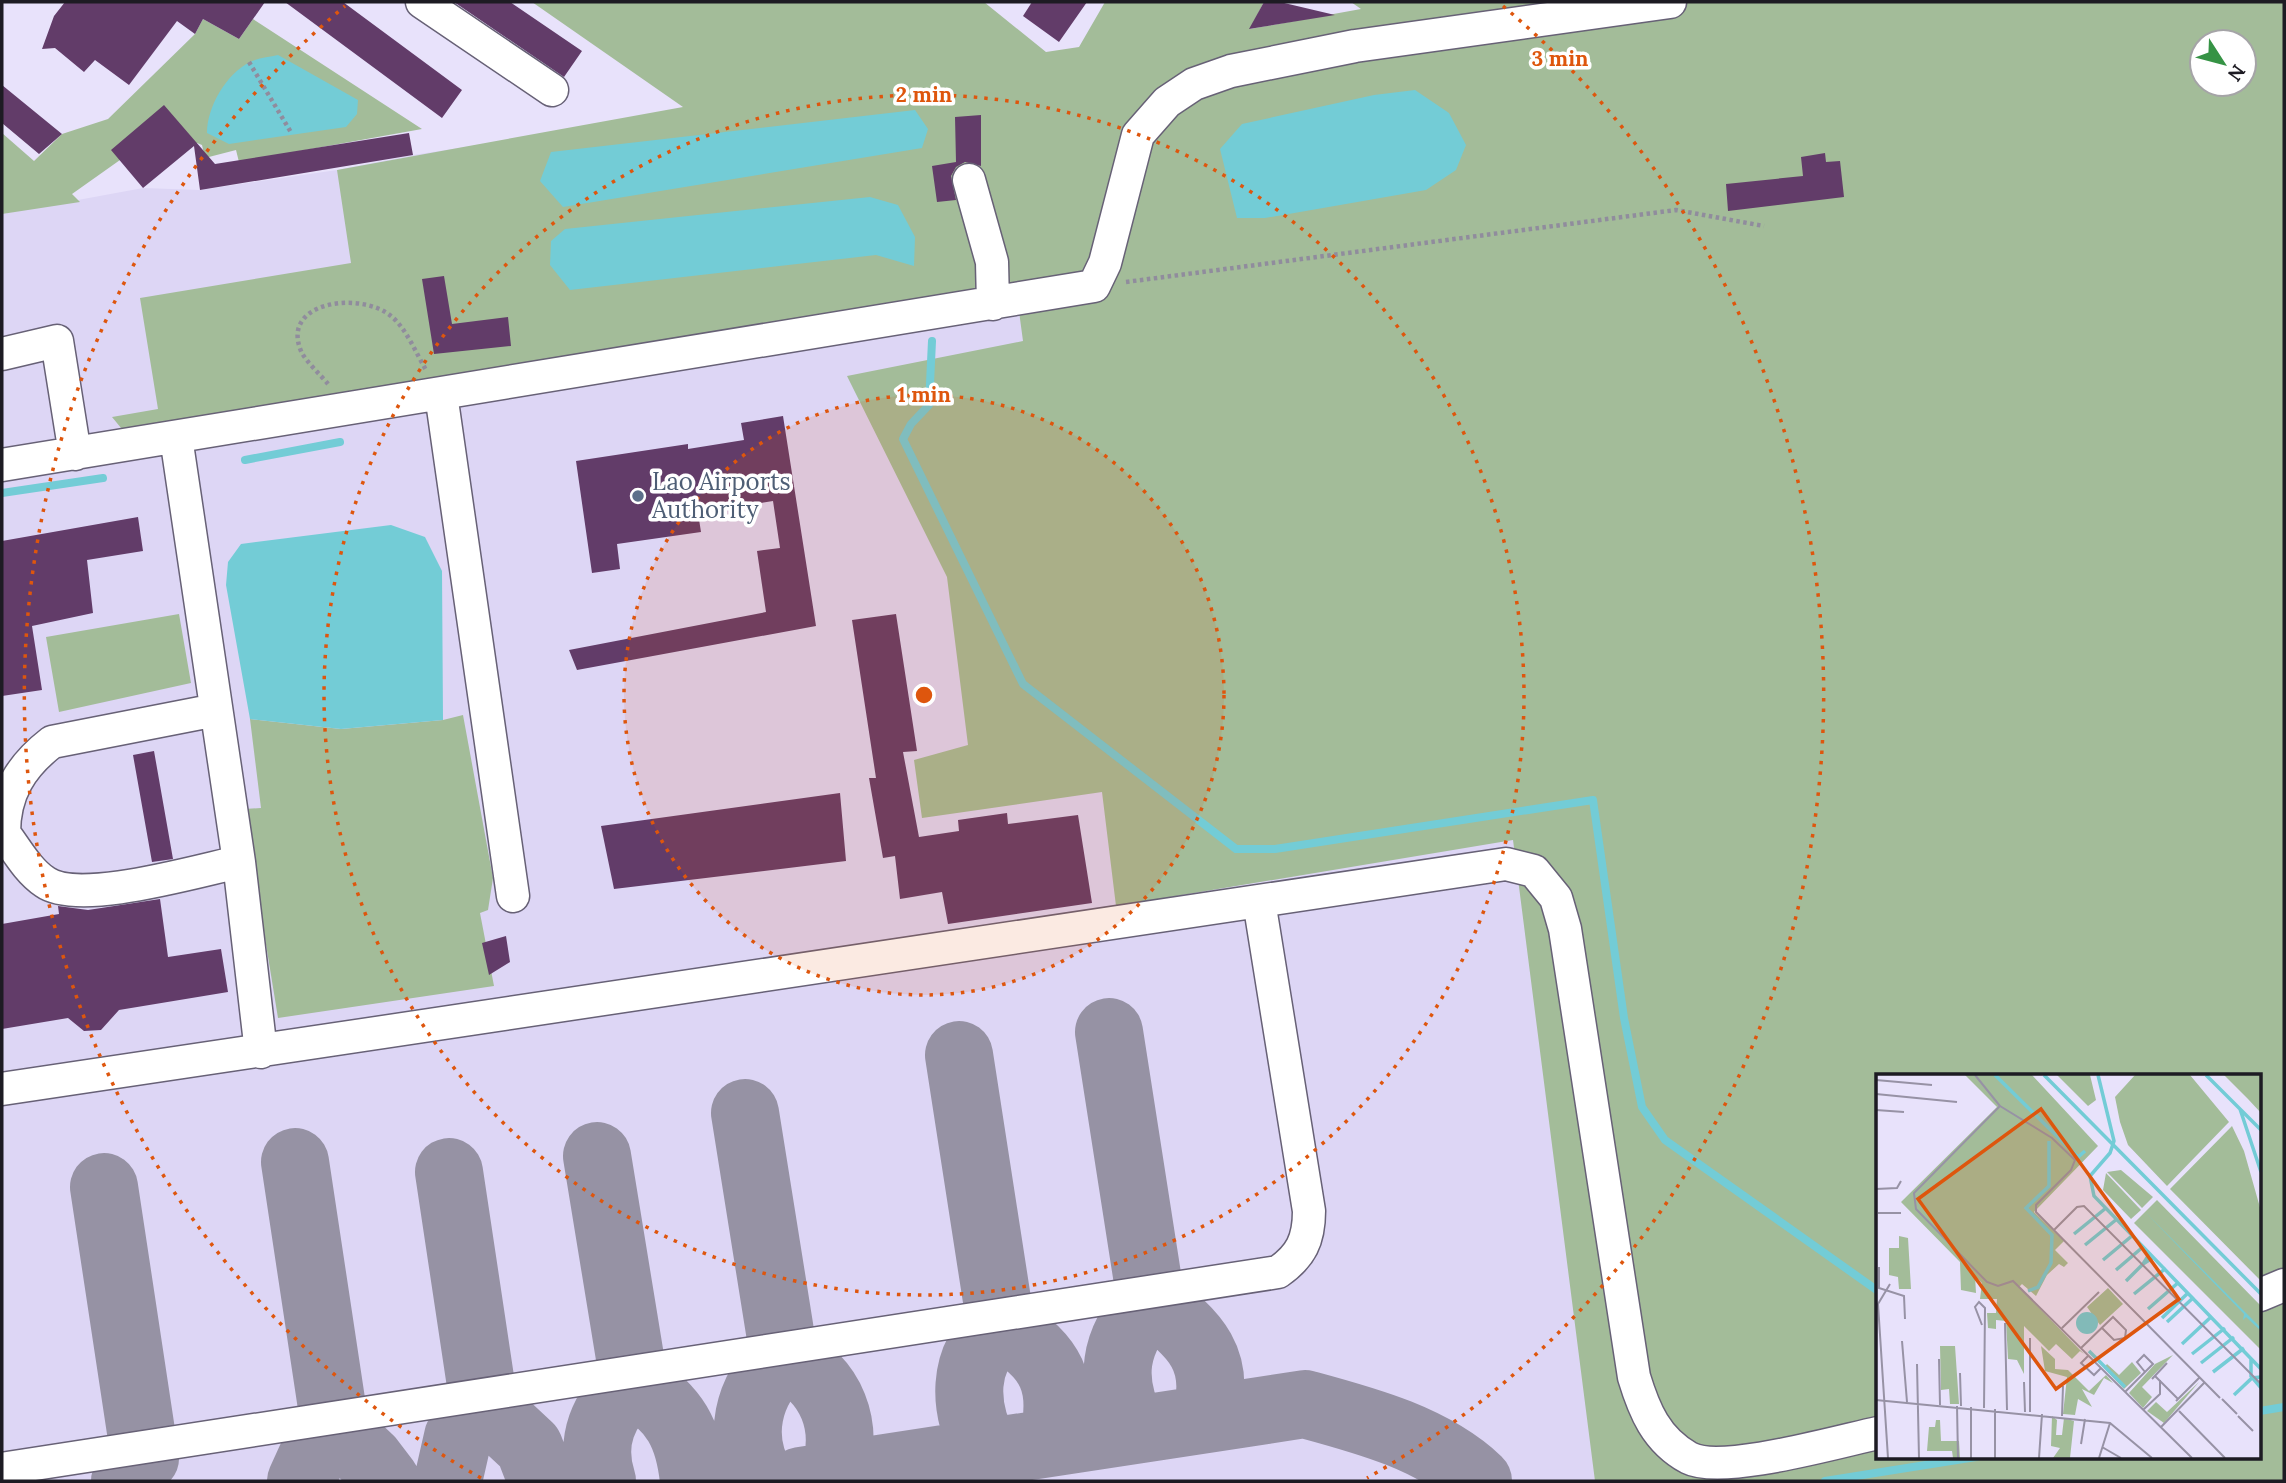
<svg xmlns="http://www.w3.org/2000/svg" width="2286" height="1483" viewBox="0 0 2286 1483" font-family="Lora,serif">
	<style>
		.built { fill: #ddd6f5; fill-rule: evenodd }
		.green { fill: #a3bc99; fill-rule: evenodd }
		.water { fill: #73ccd6 }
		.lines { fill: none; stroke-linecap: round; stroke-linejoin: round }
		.stream { stroke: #73ccd6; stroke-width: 8 }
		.taxiway { stroke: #9692a4; stroke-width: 68 }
		.building { fill: #623c69 }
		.minor-casing { stroke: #676176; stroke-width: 35 }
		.path { stroke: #908c9d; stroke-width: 4.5; stroke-dasharray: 3.5 3.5; stroke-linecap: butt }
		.minor { stroke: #fff; stroke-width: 32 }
		.ring { fill: none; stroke: #de560d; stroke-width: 3.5; stroke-dasharray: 3.5 7 }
		.service-dot { fill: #5c6f8a; stroke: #fff; stroke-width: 2.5 }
		.labels { text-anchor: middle; stroke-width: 7; stroke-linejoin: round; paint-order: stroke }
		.service-label { font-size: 24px; fill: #4e5e75; stroke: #fff; text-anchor: start }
		.inset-river { fill: none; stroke: #73ccd6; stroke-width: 3.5 }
		.inset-road { fill: none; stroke: #9792a5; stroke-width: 2 }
		.view { fill: #de560d; fill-opacity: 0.15; stroke: #de560d; stroke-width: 3.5 }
		.inset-edge { fill: none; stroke: #1d1b23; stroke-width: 3.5 }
		.centre { fill: #de560d; stroke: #fff; stroke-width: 3.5 }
		.ring-label { font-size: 21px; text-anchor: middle; font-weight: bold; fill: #de560d; stroke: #fff; stroke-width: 7; stroke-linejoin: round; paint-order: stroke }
	</style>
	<rect width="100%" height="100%" fill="#e8e2fb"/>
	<path class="built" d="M2284,2V1481H2V214L143,188L200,190L337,170L413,155L1310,19ZM2202,42H2244V84H2202ZM1878,1075H2260V1457H1878Z"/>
	<path class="green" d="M532,2H984L1046,52L1079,47L1105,2H1264L1250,29L1361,9L1351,2H2284V1481H1595L1513,840L1116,906L1102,792L922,818L914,760L968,745L947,577L847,376L1023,341L1016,289L126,434L112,417L158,409L140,298L351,263L337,170L683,107ZM2202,42H2244V84H2202ZM1878,1075H2260V1457H1878Z
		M203,19L239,39L253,19L422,129L239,162L236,150L205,158L202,145L197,143L120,160L72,194L80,202L2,214V133L34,161L62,134L108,119L195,34Z
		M179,614L191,683L59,712L46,637Z
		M463,715L493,878L488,910L480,913L494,986L278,1018L244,809L261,808L250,719L341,729L443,720Z"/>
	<path class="water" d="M278,55L358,100L357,114L346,127L229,144L207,133C207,107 226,74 250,62C258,58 269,57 278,55Z
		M1415,90L1449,113L1466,145L1456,170L1426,190L1265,218H1237L1220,149L1242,124L1374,95Z
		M915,110L928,129L922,148L563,207L540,181L551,152Z
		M870,197L898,205L915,237L914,266L876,255L570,290L550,265L551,241L565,229Z
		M391,525L425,537L442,571L443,720L341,729L250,719L226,585L228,562L241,544Z"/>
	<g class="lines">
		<path class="stream" d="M932,341L929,405L911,424L903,439L1023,684L1236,849H1275L1593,800L1624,1018L1642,1107L1665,1140L1878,1291
			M245,460L340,442
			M2,493L103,478
			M2260,1411L2284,1407
			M1825,1481L1976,1457"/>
		<path class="taxiway" d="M1109,1032L1151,1301C1113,1341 1108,1380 1133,1429
			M959,1055L1001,1326C960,1358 963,1409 986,1451
			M745,1113L784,1357C747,1390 736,1438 762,1481
			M597,1156L634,1382C603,1408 589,1441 602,1481
			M295,1162L335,1427L311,1459L301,1481
			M449,1172L484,1405
			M104,1187L145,1458L125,1481
			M1151,1301C1195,1333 1223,1361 1205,1419
			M1001,1326C1052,1355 1066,1384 1053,1441
			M784,1357C832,1378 851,1428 833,1476
			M634,1382C675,1409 689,1433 694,1481
			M335,1427L370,1460L386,1481
			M448,1481L458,1437L484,1405L529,1447L542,1481
			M800,1481L1305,1404C1364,1420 1433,1438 1478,1481"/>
	</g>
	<path class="building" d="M65,2H265L239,39L203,19L195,34L177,21L129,85L95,60L84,72L55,48L42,49L54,16Z
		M285,2H343L462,90L442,118Z
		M454,2H510L582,51L564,77Z
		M1032,2H1087L1059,42L1023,16Z
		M1264,2H1280L1335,15L1249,29Z
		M2,85L62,134L39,154L2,123Z
		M164,105L215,164L409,133L413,155L200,190L194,146L143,188L111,150Z
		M981,115V166L965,162L956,167L951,176L956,200L937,202L932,166L956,162L955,117Z
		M1825,153L1826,162L1840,161L1844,197L1728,211L1726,184L1803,176L1801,157Z
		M444,276L452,324L508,317L511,346L434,354L422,279Z
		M783,416L816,626L577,670L569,650L766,612L757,551L780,548L773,501L698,513L701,532L617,544L620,569L592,573L576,461L688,444V449L744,440L741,423Z
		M138,517L143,551L87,560L93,613L32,626L42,690L2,696V541Z
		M896,614L917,751L903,752L919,837L959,831L958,820L1007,813L1008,824L1078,815L1092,903L948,924L942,892L900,899L895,856L883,858L869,778H876L852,620Z
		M154,751L173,859L152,862L133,755Z
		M840,793L846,861L614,889L601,826Z
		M160,899L168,957L221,949L228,992L119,1010L101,1030L84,1031L68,1018L2,1029V924L59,914L58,906L88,910Z
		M506,936L510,962L489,975L482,943Z"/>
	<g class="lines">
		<g class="minor-casing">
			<path id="minor" d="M422,2L552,90
				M969,180L992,262L993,304
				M2,354L57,341L75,454
				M441,394L513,896
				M176,437L239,862C197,871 78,906 45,882C28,871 16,849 4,833C4,793 21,766 52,742L216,710
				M2,465L1094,286L1105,263L1138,135L1167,102L1194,84L1231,71L1355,46L1670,2
				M239,862L261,1052
				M2,1089L1506,864L1534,871L1556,898L1565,929L1634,1377C1644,1410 1656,1440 1689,1458C1722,1475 1840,1441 1878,1433
				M2260,1295L2284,1285
				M2,1469L1278,1272C1301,1256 1309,1240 1309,1211L1259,901"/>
		</g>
		<path class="path" d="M249,62L292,134
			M1126,282L1676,210L1764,226
			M328,384C320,374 306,362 301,351C280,301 361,291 391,316C406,328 416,353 426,370"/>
		<use href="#minor" class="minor"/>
	</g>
	<circle cx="924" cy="695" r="300" fill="#de560d" fill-opacity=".12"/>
	<g class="ring">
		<circle cx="924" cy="695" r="300"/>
		<circle cx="924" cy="695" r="600"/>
		<path d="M481 1478A900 900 0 0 1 345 6M1503 6A900 900 0 0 1 1367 1478"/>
	</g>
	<circle class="service-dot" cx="638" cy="496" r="7"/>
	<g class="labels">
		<g class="service-label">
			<text x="652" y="490">Lao Airports<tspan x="652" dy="28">Authority</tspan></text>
		</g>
	</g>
	<g transform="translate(1876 1074)">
		<rect width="385" height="385" fill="#e8e2fb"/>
		<path d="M89,1H156L222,72L158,138L188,167L179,176L192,189L188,193L183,190L171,201L160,222L146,210L143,213L208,280L204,277L196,285L180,270L173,277L148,252V300L141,286L132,285L130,247L120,246V255L112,254L111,239H120L121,225H104L106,209L99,202L100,219L85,216L84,188L25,128L121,33ZM181,1H214L220,26L212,32ZM259,1H314L353,48L291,112L252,71L244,48L239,23ZM348,1H385V39L372,25ZM356,52L368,77L385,137V207L294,115ZM245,96L277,123L266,134L231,98ZM230,99L265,136L255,145L227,116ZM281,126L385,232V276L258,149ZM23,162L32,164L35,215H23L22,203L13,201V174H23ZM232,214L247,230L224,251L211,233ZM64,272H79L83,330H74L73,315L65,316ZM165,272L179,285V295L192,296L213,317L230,301L237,309L228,304L218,321L206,315L216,333L202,325L199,341L187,340L191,303L169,297ZM297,281L266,313L276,323L267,334L253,319L279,290ZM256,288L265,299L248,315L228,294L231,290L243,301ZM323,308L288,349L271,337L280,328L291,338ZM176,342L181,346L180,361H186L188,344L198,347L194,384H177L184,374L175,372ZM60,346H64L65,367H83L84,384H77L76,377H51L53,353H59Z" fill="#a3bc99"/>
		<path d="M269,138L385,254V257L370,243L367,246L368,240ZM200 249a11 11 0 1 1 22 0a11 11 0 1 1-22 0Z" fill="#73ccd6"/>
		<path class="inset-river" d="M119,1L202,83L209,77M168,1L385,220M222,1L238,67L234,79L214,102L218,122L385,295M330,1L385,56M364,35L385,98M198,160L230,134M209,171L241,145M274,179L267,190L278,183M227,186L257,161M240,196L268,172M250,207L267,190M152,217L162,213L175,189L176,161L150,134L173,112V67M258,220L290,194M272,235L303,208M286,244L313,218M291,248L318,223M306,270L336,242M213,277L249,313M316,280L349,254M375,285V302L385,314M325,289L358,263M337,298L368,274M358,321L376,304L385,303"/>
		<path class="inset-road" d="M99,1L124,32L38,119L40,135L111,208L122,212L137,207L316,384M0,6L56,11M0,20L81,28M124,32L176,64L199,86L195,96L160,131V138L344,324M0,36L28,38M0,115L21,114L25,107M2,139H25M178,156L201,133L208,132L385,310M3,193V214L28,222L29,245M129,249L131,336M106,251L99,233L103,228L109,234L108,334M186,254L223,218M154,264V338M26,267L31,328M205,274L237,243L250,256L249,264L238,266L226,254M213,281L205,289L218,301L225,294M63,285L64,331M41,290L43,384M84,299L85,332M279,302L302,325M276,305L291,289M148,308L149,338M249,318L277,290L268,281L261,288L269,298M346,325L361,340M0,326L234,349L276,384M300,327L323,304M81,332L82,384M119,335V384M267,336L284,320V306M303,337L349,384M186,342L187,312M362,342L377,357M285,353L328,309M205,370L209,345M226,373L245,384M12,384L2,230L14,210M95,384V333M163,384L166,340M223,384L234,349"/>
		<path class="view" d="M165,35L303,225L180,315L42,125Z"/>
		<rect width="385" height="385" class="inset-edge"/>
	</g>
	<circle cx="924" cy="695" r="10" class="centre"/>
	<g class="ring-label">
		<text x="1560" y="66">3 min</text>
		<text x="924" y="102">2 min</text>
		<text x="924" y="402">1 min</text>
	</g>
	<rect width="2286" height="1483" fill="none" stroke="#1d1b23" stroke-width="7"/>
	<g transform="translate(2223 63) rotate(126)"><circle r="33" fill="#ffffff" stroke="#a5a4a7" stroke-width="2"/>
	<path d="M0-5L12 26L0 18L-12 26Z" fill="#369345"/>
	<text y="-10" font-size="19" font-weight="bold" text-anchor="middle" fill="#1d1b23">N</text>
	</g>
</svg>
